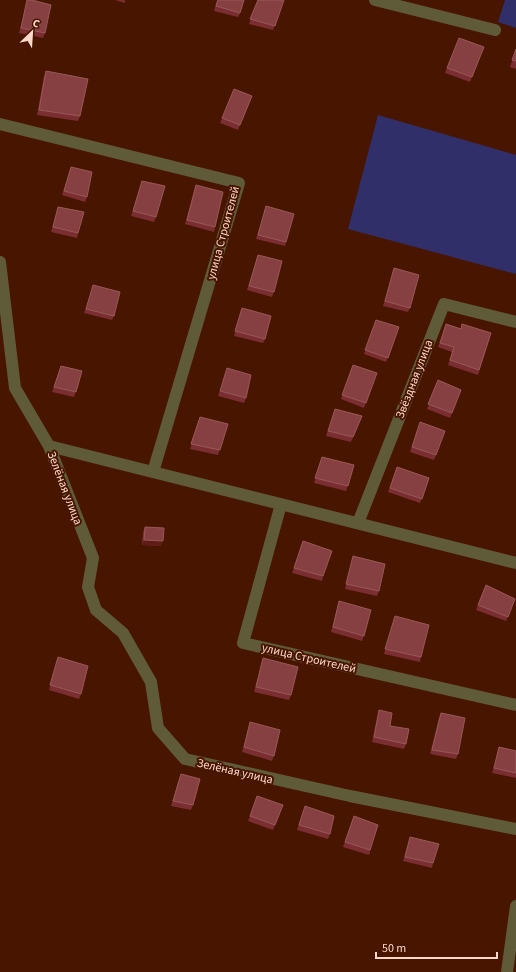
<svg xmlns="http://www.w3.org/2000/svg" width="516" height="972" viewBox="0 0 516 972" font-family="'Source Sans 3',sans-serif">
	<style>
		.green { fill: #312f6a }
		.lines { fill: none; stroke-linecap: round; stroke-linejoin: round }
		.street { stroke: #5f5b39; stroke-width: 12 }
		.wall { fill: #7a2e32 }
		.shaded-wall { fill: #601c17 }
		.building { fill: #874042; stroke: #995858 }
		.labels { text-anchor: middle; stroke-width: 4; stroke-linejoin: round; paint-order: stroke }
		.street-label { font-size: 12px; fill: #fad8cc; stroke: #481501 }
	</style>
	<rect width="100%" height="100%" fill="#481501"/>
	<path class="green" d="M505,0H516V28L498,22Z
		M378,115L516,155V274L348,229Z"/>
	<g class="lines">
		<path class="street" d="M375,0L495,30
			M0,124L239,183L153,472
			M0,262L15,388L49,446L93,558L88,587L96,610L123,633L151,682L158,728L185,759L350,796L516,829
			M49,446L516,563
			M281,504L243,643L516,705
			M358,523L444,304L516,322
			M507,972L516,906"/>
	</g>
	<path class="wall" d="M27,0L45,33L43,38L19,33Z
		M115,0H125V3Z
		M217,0L240,13L238,17L214,11Z
		M258,0H284L273,30L249,24Z
		M459,38L484,47L470,82L445,73Z
		M516,49V69L510,67Z
		M46,71L80,116L78,121L37,115L44,76Z
		M252,96L238,130L220,123L222,118Z
		M71,167L87,197L85,202L62,195Z
		M142,181L156,217L154,222L131,216Z
		M196,185L215,227L214,232L185,224Z
		M266,206L286,242L285,246L256,239Z
		M58,207L78,233L77,238L51,232Z
		M258,255L274,292L272,297L247,290Z
		M394,268L410,308L408,312L383,306Z
		M92,290L114,316L112,320L84,313Z
		M242,308L265,339L263,343L234,336Z
		M376,320L399,327L386,362L364,354Z
		M446,324L461,329L491,333L478,375L448,365L452,352L438,347Z
		M353,365L377,373L364,408L341,399Z
		M61,366L82,371L74,397L52,392Z
		M226,373L246,398L244,403L218,396Z
		M438,380L461,390L450,418L427,409Z
		M335,409L362,416L351,442L326,436Z
		M200,417L228,424L218,455L190,449Z
		M420,422L445,431L434,460L410,452Z
		M322,457L354,465L346,491L314,483Z
		M397,467L429,478L420,503L388,492Z
		M145,527L161,546L142,545L143,532Z
		M303,541L323,576L322,581L292,573Z
		M353,556L379,591L377,596L345,589Z
		M486,585L515,599L506,621L476,610Z
		M339,601L364,636L362,641L331,632Z
		M395,616L421,657L420,662L384,654Z
		M58,657L81,694L79,699L49,690Z
		M263,658L291,695L289,700L254,692Z
		M379,710L390,726L406,744L404,749L372,742L378,714Z
		M441,713L458,754L456,759L430,754L439,718Z
		M250,722L274,756L272,761L242,752Z
		M499,747L516,751V778L492,773Z
		M179,779L193,805L191,810L171,806Z
		M257,796L283,805L273,830L248,821Z
		M303,811L330,834L328,839L297,830Z
		M354,816L378,825L369,855L343,847Z
		M410,837L433,863L432,868L403,861Z"/>
	<path class="shaded-wall" d="M144,540L163,541L161,546L142,545Z"/>
	<path class="building" d="M27,0H32L51,5L45,33L21,28Z
		M218,0H244L240,13L216,6Z
		M258,0H284L275,26L250,19Z
		M459,38L484,47L472,77L447,68Z
		M516,49V61L512,60Z
		M46,71L88,79L80,116L39,110Z
		M234,89L252,96L240,125L222,118Z
		M71,167L92,172L87,197L64,191Z
		M142,181L165,186L156,217L133,211Z
		M196,185L223,192L215,227L187,220Z
		M266,206L294,214L286,242L258,235Z
		M58,207L84,212L78,233L53,227Z
		M258,255L282,261L274,292L249,286Z
		M394,268L419,275L410,308L385,301Z
		M93,285L120,292L114,316L86,309Z
		M242,308L271,316L265,339L235,331Z
		M376,320L399,327L388,358L365,350Z
		M446,324L461,329L462,324L491,333L479,370L450,360L454,347L440,343Z
		M353,365L377,373L366,403L342,395Z
		M61,366L82,371L76,392L54,387Z
		M227,368L251,375L246,398L220,391Z
		M438,380L461,390L452,413L428,404Z
		M335,409L362,416L353,437L328,431Z
		M200,417L228,424L220,450L191,444Z
		M420,422L445,431L436,455L412,447Z
		M322,457L354,465L348,486L315,478Z
		M397,467L429,478L422,499L390,488Z
		M145,527L164,528L163,541L144,540Z
		M303,541L332,551L323,576L294,568Z
		M353,556L385,564L379,591L346,584Z
		M486,585L515,599L508,617L478,605Z
		M339,601L371,610L364,636L333,627Z
		M395,616L429,625L421,657L385,649Z
		M58,657L88,666L81,694L50,685Z
		M263,658L298,667L291,695L256,687Z
		M379,710L392,713L390,726L409,729L406,744L374,737Z
		M441,713L465,718L458,754L432,750Z
		M250,722L280,730L274,756L244,747Z
		M499,747L516,751V773L494,768Z
		M181,774L200,779L193,805L173,801Z
		M257,796L283,805L275,825L250,816Z
		M305,806L334,816L330,834L299,825Z
		M354,816L378,825L370,850L345,842Z
		M410,837L439,844L433,863L405,857Z"/>
	<g class="labels">
		<g class="street-label">
			<text transform="translate(223 233) rotate(-75)" y="4">улица Строителей</text>
			<text transform="translate(414 379) rotate(-69)" y="4">Звёздная улица</text>
			<text transform="translate(65 488) rotate(69)" y="4">Зелёная улица</text>
			<text transform="translate(309 658) rotate(13)" y="4">улица Строителей</text>
			<text transform="translate(235 771) rotate(13)" y="4">Зелёная улица</text>
		</g>
	</g>
	<g transform="translate(32 32) rotate(25)" stroke="#481501" stroke-width="3" paint-order="stroke">
	<path d="M0-3L7 15L0 10L-7 15Z" fill="#fad8cc"/>
	<text y="-6" font-size="11" font-weight="bold" text-anchor="middle" fill="#fad8cc">С</text>
	</g>
	<path d="M376 952v6h121v-6" fill="none" stroke="#fad8cc" stroke-width="2"/>
	<text x="382" y="952" font-size="12" fill="#fad8cc" stroke="#481501" stroke-width="3" paint-order="stroke">50 m</text>
</svg>
